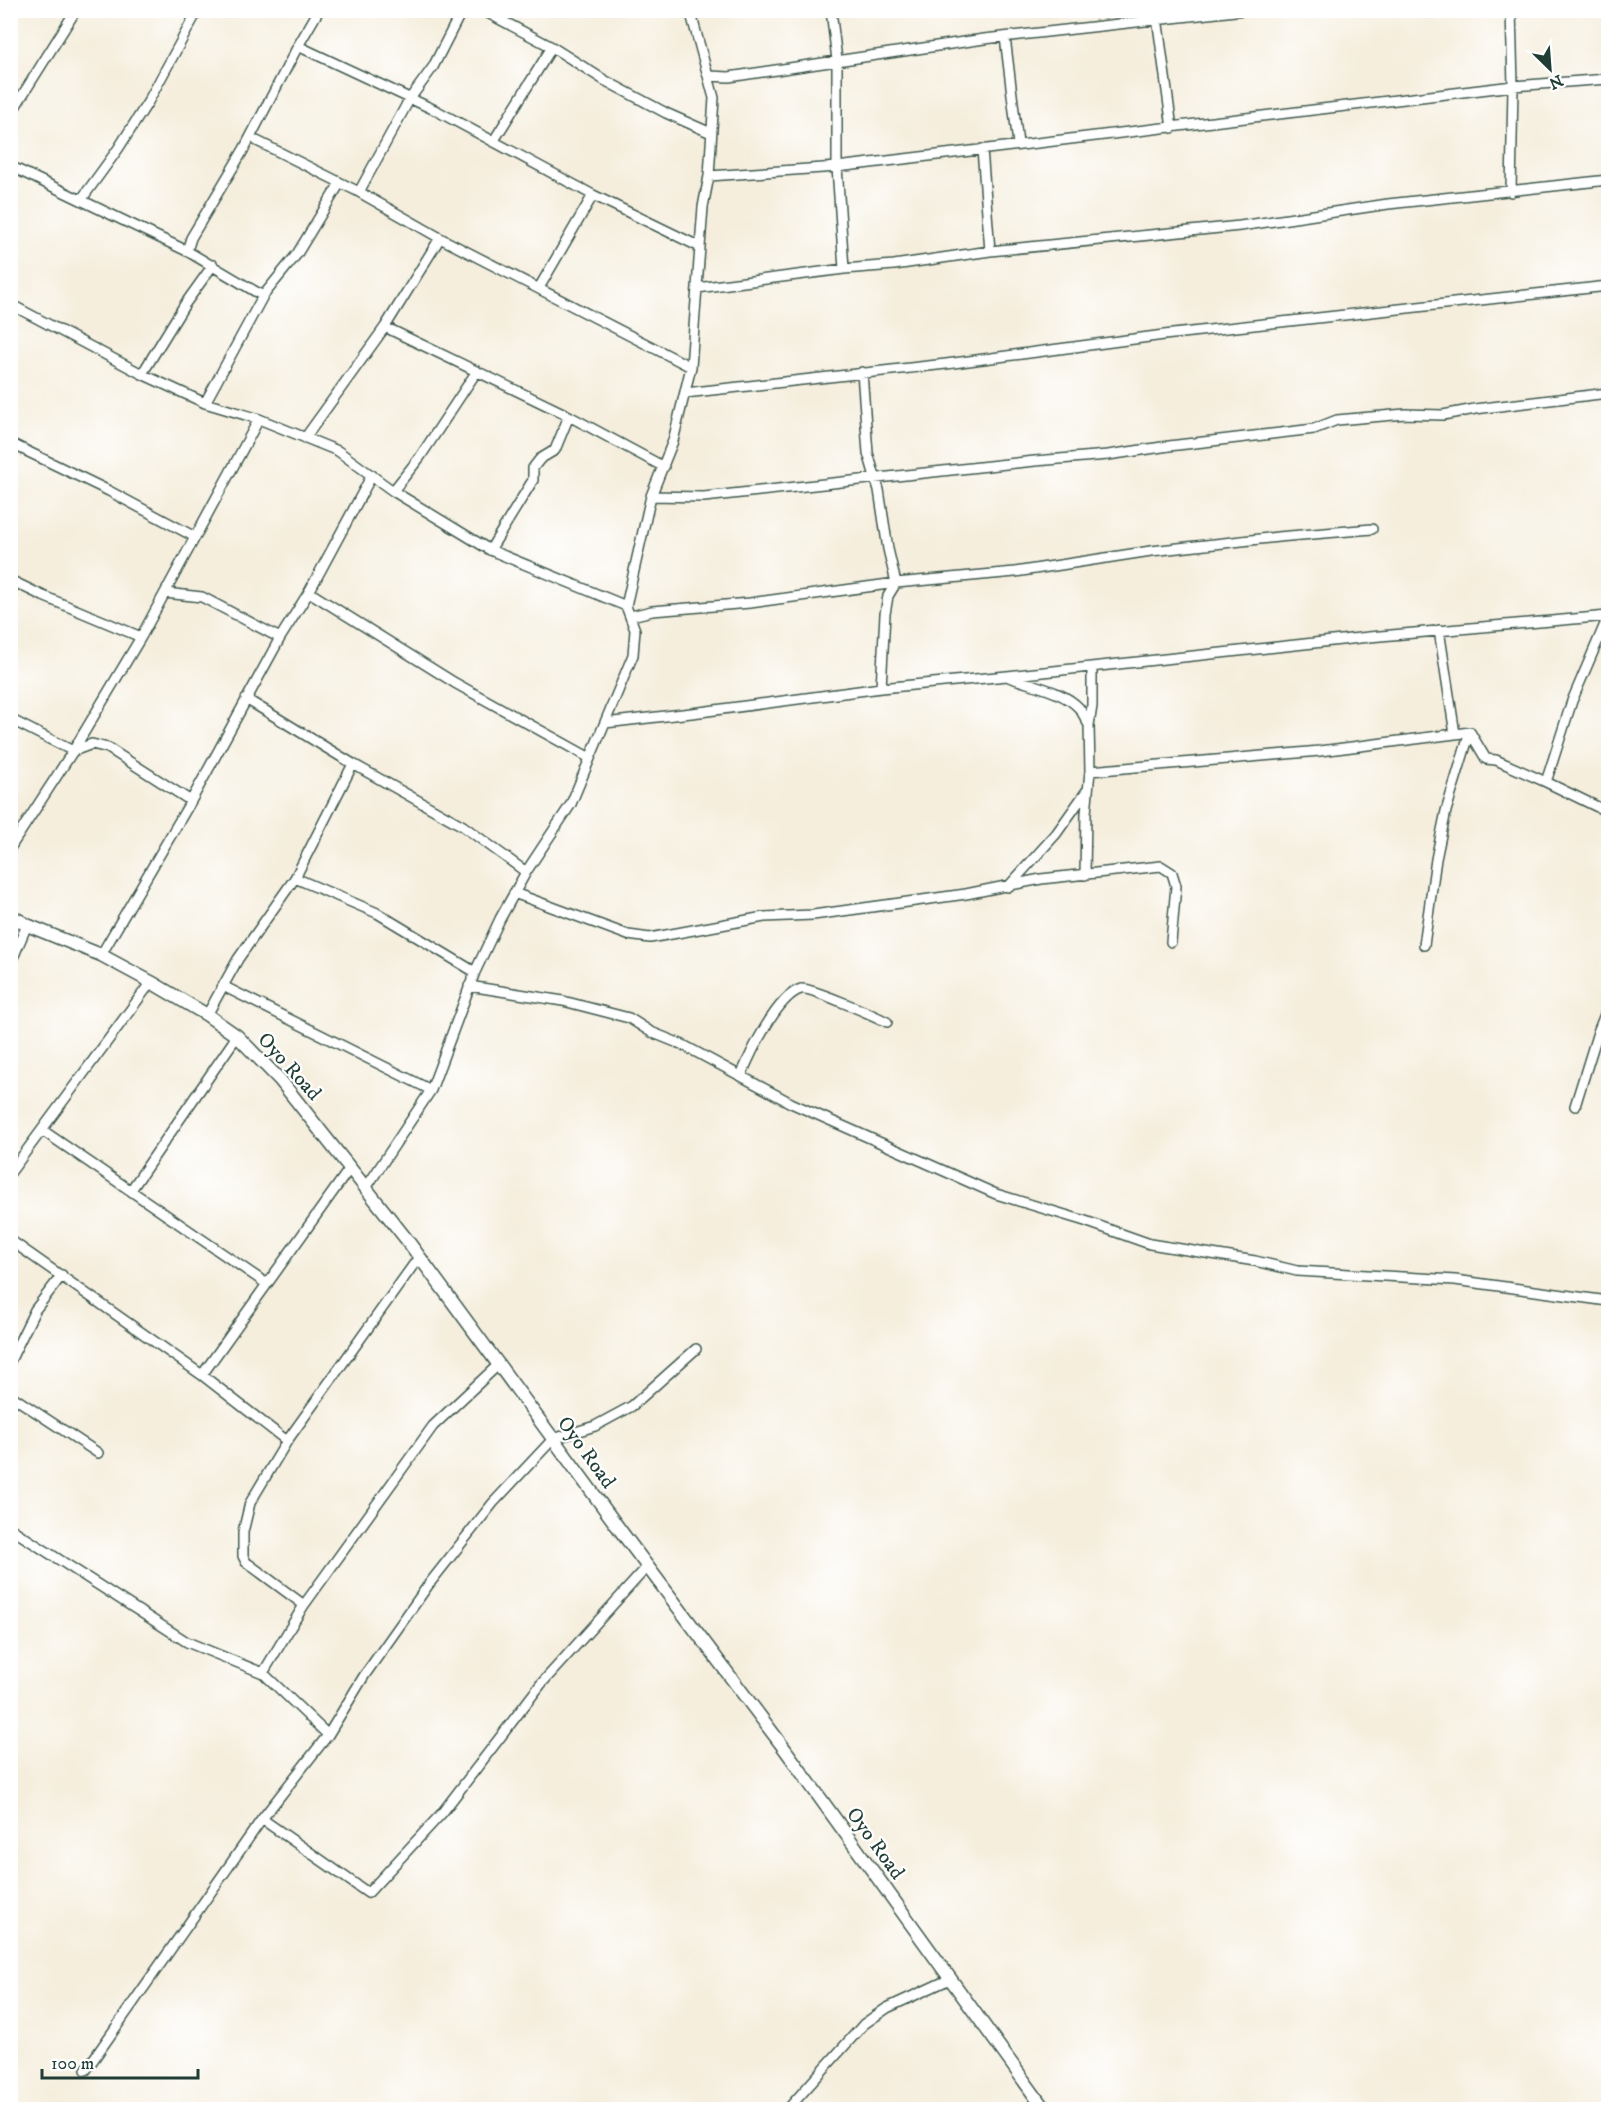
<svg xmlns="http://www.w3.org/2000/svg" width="1619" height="2120" viewBox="0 0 1619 2120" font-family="'IM FELL DW Pica',serif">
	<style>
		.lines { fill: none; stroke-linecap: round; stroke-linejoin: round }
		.minor-casing { stroke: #3f584d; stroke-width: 12 }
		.tertiary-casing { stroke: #3f584d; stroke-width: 15 }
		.minor { stroke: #fff; stroke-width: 9 }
		.tertiary { stroke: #fff; stroke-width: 12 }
		.labels { text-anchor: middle; stroke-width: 4.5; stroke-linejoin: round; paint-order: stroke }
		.street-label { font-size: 21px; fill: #1f3d34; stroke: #fff }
	</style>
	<rect width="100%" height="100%" fill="#fff"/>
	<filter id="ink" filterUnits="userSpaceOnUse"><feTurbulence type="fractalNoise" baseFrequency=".0167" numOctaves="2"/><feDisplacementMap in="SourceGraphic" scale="12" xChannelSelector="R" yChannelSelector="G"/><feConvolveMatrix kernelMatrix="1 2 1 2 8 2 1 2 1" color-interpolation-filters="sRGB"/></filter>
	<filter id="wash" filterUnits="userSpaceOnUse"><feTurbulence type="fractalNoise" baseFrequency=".008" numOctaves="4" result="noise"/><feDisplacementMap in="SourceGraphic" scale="24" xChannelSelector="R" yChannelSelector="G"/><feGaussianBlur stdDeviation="1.35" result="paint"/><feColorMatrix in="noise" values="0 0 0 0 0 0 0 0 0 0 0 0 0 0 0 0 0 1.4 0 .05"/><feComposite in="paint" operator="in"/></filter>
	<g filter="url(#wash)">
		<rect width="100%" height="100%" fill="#f5eedd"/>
	</g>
	<g filter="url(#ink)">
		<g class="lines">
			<g class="minor-casing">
				<path id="minor" d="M482,10L552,47L604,80L666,113L711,133
					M831,10L837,60V167L844,269
					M1156,10L1172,128
					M1511,10L1513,86L1511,192
					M1005,37L1018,144
					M298,46L437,111L593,195L700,247
					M709,76L729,77L984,39L1244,10
					M10,115L76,10
					M257,141L359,192L440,238L691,367
					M493,142L552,47
					M982,149L990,251
					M10,166L187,251L263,296
					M709,176L837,167L1513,86L1608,79
					M359,192L409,100L433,67L462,10
					M81,200L118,149L148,102L198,10
					M187,251L191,238L244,149L298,46L319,10
					M539,288L593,195
					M697,288L844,269L894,265L990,251L1240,226L1388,204L1608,180
					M10,304L142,374L205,403L259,419L338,451L393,491L490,550L626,606
					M385,327L569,416L664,467
					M862,372L868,453L879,490L888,549L896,583L888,596L885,614L881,688
					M142,374L185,304L213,265
					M685,393L946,364L1164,335L1608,286
					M205,403L263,296L297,254L340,183
					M305,438L385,327L440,238
					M10,443L109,491L195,537
					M393,491L420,457L477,371
					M651,496L704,497L1035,461L1108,455L1169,446L1314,429L1337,420L1405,414L1443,415L1475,409L1608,393
					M490,550L533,480V468L540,459L555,450L569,416
					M10,580L43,596L141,637
					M309,592L455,683L590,758
					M165,593L202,597L280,638
					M631,616L652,611L750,603L896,583L1015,572L1151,551L1278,537L1372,529
					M1608,617L1572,701L1546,782L1608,812
					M1009,677C1030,685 1064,691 1079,708C1083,713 1086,720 1089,725
					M246,699L353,764L463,826L526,872
					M10,719L73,751L92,744L108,748L191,801
					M605,723L700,712L881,688L1007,676L1369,637L1608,616
					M1470,732L1486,759L1496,760L1546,782
					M1090,771L1320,751L1455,734
					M10,848L73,751L141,637L259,419
					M1085,875L1086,813L1090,771L1089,725L1092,706V667
					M295,878L377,913L475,972
					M1008,887L1056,834L1088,789
					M514,893L628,935L650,938L764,917L813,915L966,894L1041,879L1161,866L1172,873L1176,886L1171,942
					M1424,945L1436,859L1446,811L1470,732L1455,734L1439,630
					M101,955L191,801L280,638L309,592L372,475
					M10,965L27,925
					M223,986L431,1090
					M469,986L563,1001L629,1018L651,1032L683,1045L791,1103L996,1194L1085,1221L1150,1244L1255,1261L1297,1271L1455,1280L1608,1301
					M207,1015L238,959L295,878L353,764
					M741,1076C750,1054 777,996 801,989C810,987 875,1016 887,1022
					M1575,1106L1598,1032L1608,1007
					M42,1130L267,1284
					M10,1173L151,982
					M366,1188L431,1090L475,972L500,919L526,872L571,804L633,655L635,630L626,606L651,496L673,441L691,367L703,207L709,176L714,98L690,10
					M131,1190L237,1036
					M10,1240L202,1375L287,1441
					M10,1361L35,1310L62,1275
					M202,1375L350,1168
					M10,1395L98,1453
					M10,1528L187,1642L263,1673L328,1735
					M304,1605L246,1562L243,1556V1532L250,1503L287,1441L419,1257
					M263,1673L304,1605L433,1426L498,1365
					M262,1819L368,1893L442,1813L541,1684L647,1567
					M86,2070L262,1819L328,1735L364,1676L429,1584L493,1503L553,1439L595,1426L632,1406L696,1349
					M787,2110L864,2024L887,2008L950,1979"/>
			</g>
			<g class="tertiary-casing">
				<path id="tertiary" d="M10,915L27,925L101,955L151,982L207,1015L237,1036L280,1080L407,1240L623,1534L784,1748L1045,2110"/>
			</g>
			<use href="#minor" class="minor"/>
			<use href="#tertiary" class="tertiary"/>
		</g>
	</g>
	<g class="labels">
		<g class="street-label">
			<text transform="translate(290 1066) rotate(48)" y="7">Oyo Road</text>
			<text transform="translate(587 1452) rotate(54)" y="7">Oyo Road</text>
			<text transform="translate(876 1843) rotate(54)" y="7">Oyo Road</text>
		</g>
	</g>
	<rect width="1619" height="2120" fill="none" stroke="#fff" stroke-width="36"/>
	<g transform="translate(1550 69) rotate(155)" stroke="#ffffff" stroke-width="4.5" paint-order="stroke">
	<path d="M0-4.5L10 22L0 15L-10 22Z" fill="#1f3d34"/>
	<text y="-9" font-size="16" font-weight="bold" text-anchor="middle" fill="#1f3d34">N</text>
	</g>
	<path d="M42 2069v9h156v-9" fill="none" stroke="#1f3d34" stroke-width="3"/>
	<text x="51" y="2069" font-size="18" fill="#1f3d34" stroke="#ffffff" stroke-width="4.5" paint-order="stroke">100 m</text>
</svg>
